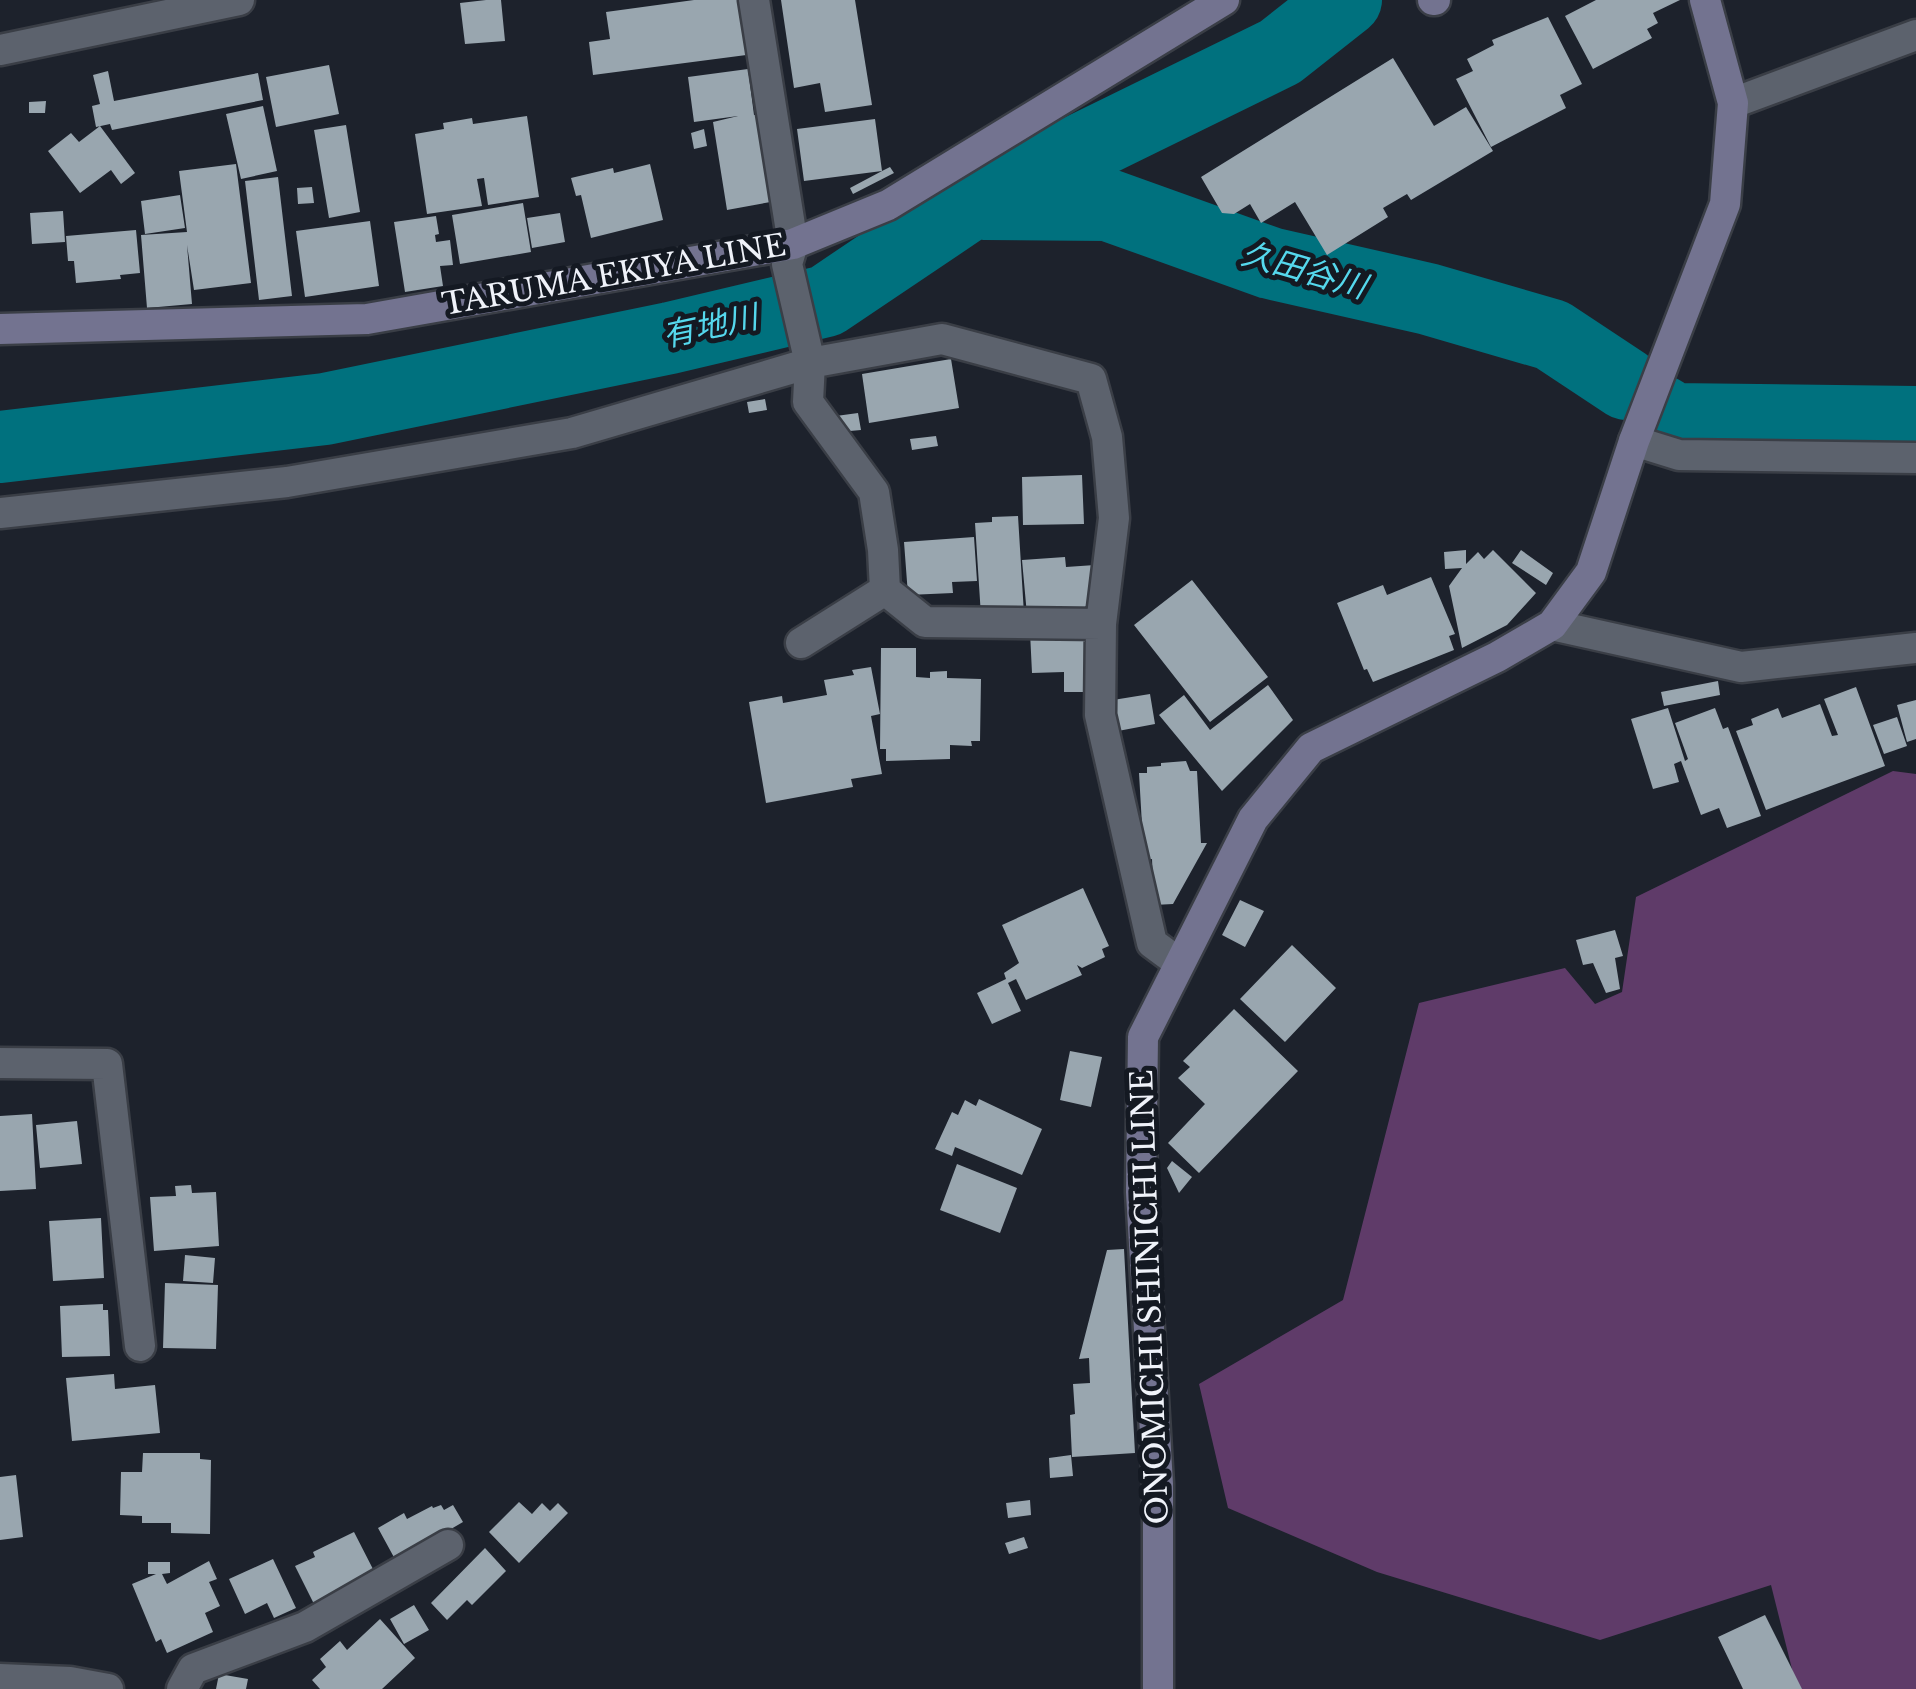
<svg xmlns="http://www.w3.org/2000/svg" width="1916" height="1689" viewBox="0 0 1916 1689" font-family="'Libre Baskerville','Noto Sans JP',serif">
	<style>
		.forest { fill: #5f3b69 }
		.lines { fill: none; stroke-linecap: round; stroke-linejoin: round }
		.river { stroke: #00717e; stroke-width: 72 }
		.building { fill: #99a6af }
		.minor-casing { stroke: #3a3e46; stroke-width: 35 }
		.secondary-casing { stroke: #3a3e46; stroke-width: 35 }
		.minor { stroke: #5c626d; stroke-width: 30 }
		.secondary { stroke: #737390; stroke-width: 30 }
		.labels { text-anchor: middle; stroke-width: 10; stroke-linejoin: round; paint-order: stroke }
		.street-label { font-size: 30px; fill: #eff2f9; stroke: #141922 }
		.water-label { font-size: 32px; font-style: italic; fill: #55d8ed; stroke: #141922 }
	</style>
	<rect width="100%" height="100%" fill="#1d222c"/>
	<path class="forest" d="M1893,771L1916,774V1689H1797L1771,1585L1600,1640L1377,1572L1228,1508L1199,1384L1343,1300L1419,1003L1565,968L1595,1004L1622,992L1636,897Z"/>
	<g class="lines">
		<path class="river" d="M984,204L1108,205L1270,263L1428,299L1552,335L1626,384
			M1663,412L1673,419L1916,422
			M0,447L325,409L670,338L826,301L970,204L1280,52L1346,0"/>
	</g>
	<path class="building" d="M486,0H501L505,41L465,44L460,3Z
		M694,0H747L754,54L593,75L589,42L610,39L606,12Z
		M781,0H855L872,105L825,112L820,83L794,88Z
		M1596,0H1680L1653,13L1658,23L1647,29L1652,38L1593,69L1565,16Z
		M1548,17L1582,84L1560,95L1566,108L1491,147L1456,79L1473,71L1467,59L1494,45L1492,40Z
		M1393,58L1434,126L1466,107L1493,151L1411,200L1407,194L1383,208L1388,217L1327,255L1295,202L1261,223L1250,204L1234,214L1222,213L1201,177Z
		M329,65L339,114L276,127L266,77Z
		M748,69L754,115L762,114L776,201L727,210L713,122L738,116L694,122L688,77Z
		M108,71L114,101L258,73L263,100L112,130L110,124L96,127L92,106L100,104L93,75Z
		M46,101L45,113H29V102Z
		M263,106L277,171L241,179L226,114Z
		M527,116L539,197L488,205L484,178L477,179L482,206L427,214L415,134L444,129L443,123L472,118L473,124Z
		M875,119L882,171L890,167L894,173L853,194L850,188L882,171L804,181L797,129Z
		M346,125L360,212L329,218L314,130Z
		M100,126L135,173L121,184L111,170L80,193L48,151L71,133L79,142Z
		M704,129L707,146L694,149L691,133Z
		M236,164L251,283L194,290L187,245L192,304L147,308L141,235L187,232L179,171Z
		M650,164L663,220L591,238L581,195L576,196L571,178L613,168L614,173Z
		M278,177L292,296L259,300L245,181Z
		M312,187L314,203L298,204L297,188Z
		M180,195L185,228L145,234L141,201Z
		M523,203L531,252L460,264L452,215Z
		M63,211L65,242L32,244L30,213Z
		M560,213L565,242L532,248L527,218Z
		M436,216L439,234L435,235L436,242L450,240L453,265L440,266L443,286L405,292L394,222Z
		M370,221L379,286L305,297L296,231Z
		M136,230L140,273L120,275L121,279L76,283L74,261H68L66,236Z
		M951,359L959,408L869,423L862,374Z
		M765,399L767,410L749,413L747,402Z
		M858,413L861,430L850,431L836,416Z
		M936,436L938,446L912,450L910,439Z
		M1082,475L1084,524L1023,525L1022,477Z
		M1018,516L1024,614L981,616L975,523L992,522V517Z
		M974,537L977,581L952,582L953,593L908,595L904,542Z
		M1466,550V564L1478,552L1484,559L1493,550L1536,593L1507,625L1462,648L1449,586L1462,568L1445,569L1444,552Z
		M1521,550L1553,573L1546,585L1512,563Z
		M1065,557L1066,567L1095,565L1098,606L1027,615L1022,560Z
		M1431,577L1455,634L1449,636L1454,650L1373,682L1367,669L1364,670L1337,603L1383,585L1387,595Z
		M1192,580L1268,677L1210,722L1134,625Z
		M1053,631L1054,639L1085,637L1086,692H1064V672L1032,673L1030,632Z
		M881,648H916V677L930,678V672L947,671V678L981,679L980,741H971L972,746L950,745V759L886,761V749H880Z
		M871,667L880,714L871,716L882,774L851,779L853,787L766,803L749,702L782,696L783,703L827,695L824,680L854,675L852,670Z
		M1718,681L1720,695L1664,706L1661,692Z
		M1268,685L1293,720L1222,791L1159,715L1184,695L1210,730Z
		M1856,687L1885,766L1766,810L1736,731L1753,725L1751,719L1778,708L1782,718L1820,704L1832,736L1838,735L1824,699Z
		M1150,694L1155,724L1118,731L1113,700Z
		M1916,700V739L1907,742L1897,705Z
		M1668,708L1685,761L1688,759L1675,723L1715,708L1723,729L1728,727L1761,816L1727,828L1719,808L1701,815L1681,761L1674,764L1679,782L1653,789L1631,719Z
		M1897,717L1907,746L1884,754L1873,725Z
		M1186,761L1190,771H1197L1201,843H1207L1173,904L1154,905L1152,859L1144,860L1139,773H1147V767L1161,766V763Z
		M1083,888L1109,946L1102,949L1105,957L1082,968L1077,965L1082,975L1026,1000L1016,979L1008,983L1021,1011L992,1024L977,993L1006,979L1004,973L1019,963L1002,925Z
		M1240,900L1264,911L1245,947L1222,935Z
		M1615,930L1623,956L1615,958L1620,989L1606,993L1593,963L1583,965L1576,940Z
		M1292,945L1336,988L1285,1042L1240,999Z
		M1234,1009L1298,1071L1199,1173L1168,1143L1205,1104L1178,1078L1190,1067L1183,1061Z
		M1070,1051L1102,1057L1091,1107L1060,1100Z
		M979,1099L1042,1129L1022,1175L955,1147L952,1156L935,1149L952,1112L958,1115L965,1100L976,1106Z
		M32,1114L36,1189L0,1191V1116Z
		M77,1121L82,1164L40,1168L36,1125Z
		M1172,1161L1192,1177L1179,1193L1167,1168Z
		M957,1164L1017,1188L1000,1233L940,1210Z
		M191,1185L192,1193L216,1192L219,1246L154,1251L150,1197L176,1196L175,1186Z
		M101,1218L104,1278L53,1281L49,1221Z
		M1124,1249L1135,1453L1072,1457L1070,1415L1075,1414L1073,1384L1090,1383L1089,1358L1079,1359L1107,1250Z
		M185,1255L215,1258L213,1283L183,1281Z
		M165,1283L218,1285L216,1349L163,1348Z
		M103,1304V1310H108L110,1356L62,1357L60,1306Z
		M114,1374L115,1389L155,1385L160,1433L72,1441L66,1378Z
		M143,1453H200V1459L211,1460L210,1534L171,1533V1523H142V1516L120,1515L121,1472H142Z
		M1071,1455L1073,1476L1050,1478L1049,1458Z
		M16,1475L23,1537L0,1540V1477Z
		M1030,1500L1031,1515L1008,1518L1006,1503Z
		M519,1502L532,1514L542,1503L550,1511L558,1503L568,1513L519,1563L489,1532Z
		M441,1505L444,1510L453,1505L463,1522L396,1561L378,1528L404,1513L407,1519L432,1506L433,1508Z
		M354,1532L375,1573L314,1604L295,1566L315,1557L313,1552Z
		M1024,1537L1028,1548L1009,1554L1005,1543Z
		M485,1548L506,1571L472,1605L467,1600L447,1620L431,1603Z
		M273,1559L296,1608L274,1618L267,1603L245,1614L229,1579Z
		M209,1561L217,1579L209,1582L220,1606L205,1613L213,1632L167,1653L161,1639L156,1642L132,1584L156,1574H148V1562H170V1573L162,1574L167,1584Z
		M414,1605L429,1630L404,1644L390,1619Z
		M1765,1615L1802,1689H1743L1718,1637Z
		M380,1619L415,1658L382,1689H320L312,1680L326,1667L320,1659L340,1641L347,1650Z
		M219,1674L248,1679L246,1689H216Z"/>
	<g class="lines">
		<g class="minor-casing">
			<path id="minor" d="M754,0L793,244L787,264L810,363L808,402L874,492L883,550L885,590L801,643
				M0,50L239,0
				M1733,103L1916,35
				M1634,441L1679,455L1916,458
				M0,513L287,482L572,433L810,363L942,339L1091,379L1107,437L1114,518L1101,624L1100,715L1152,943L1179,963
				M885,590L925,622L1101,624
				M1552,625L1741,667L1916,648
				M0,1063L107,1064L140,1346
				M0,1679L70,1682L108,1689
				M182,1689L193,1669L305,1627L448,1545"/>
		</g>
		<g class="secondary-casing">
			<path id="secondary" d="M1433,0H1435
				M0,329L367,319L793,244L888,205L1224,0
				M1158,1689V1484L1141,1192L1143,1037L1253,819L1311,748L1497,657L1552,625L1591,572L1634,441L1725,204L1733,103L1705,0"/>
		</g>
		<use href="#minor" class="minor"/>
		<use href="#secondary" class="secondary"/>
	</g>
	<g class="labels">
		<g class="street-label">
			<text transform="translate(614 275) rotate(-10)" y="10">TARUMA EKIYA LINE</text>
			<text transform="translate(1150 1297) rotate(-92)" y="10">ONOMICHI SHINICHI LINE</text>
		</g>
		<g class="water-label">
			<text transform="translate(1304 270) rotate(16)" y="11">久田谷川</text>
			<text transform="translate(710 326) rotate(-12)" y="11">有地川</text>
		</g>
	</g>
</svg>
